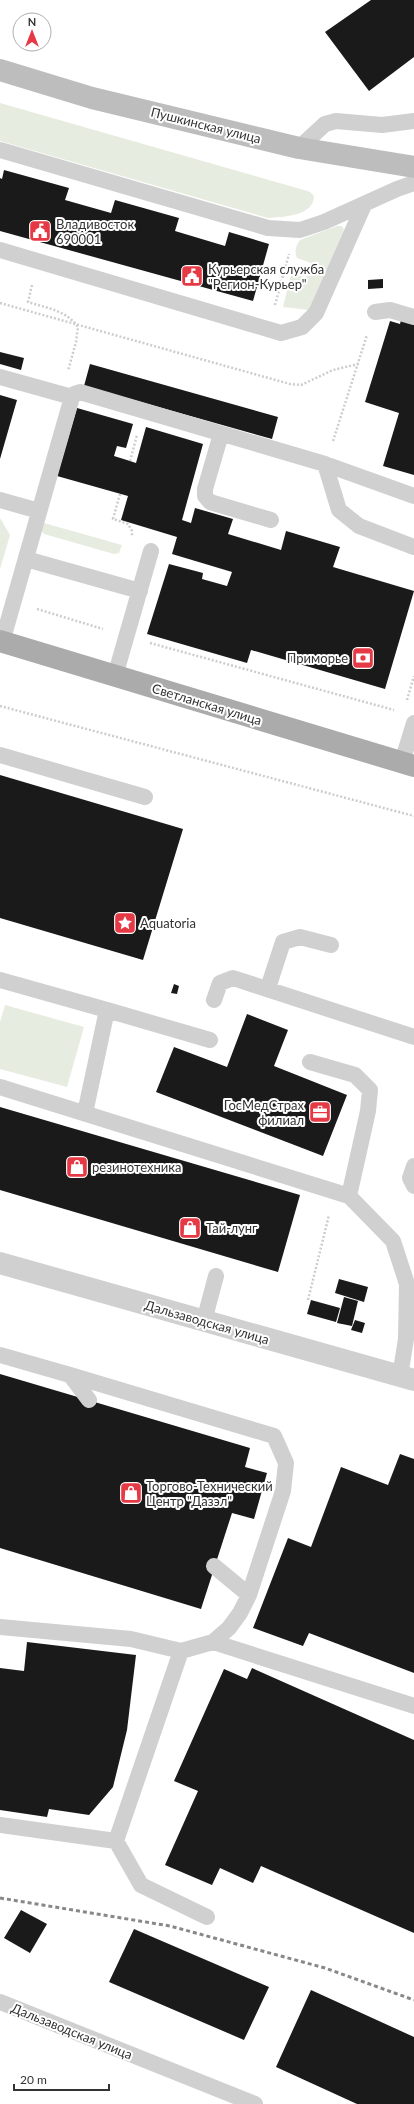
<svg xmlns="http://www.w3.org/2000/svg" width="414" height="2104" viewBox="0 0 414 2104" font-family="Lato,sans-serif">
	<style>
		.green { fill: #e6ecdf }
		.building { fill: #1a1a1a }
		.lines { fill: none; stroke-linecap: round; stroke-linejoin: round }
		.path { stroke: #cdcdcd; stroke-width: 2.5; stroke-dasharray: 2 2; stroke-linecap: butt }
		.lane { stroke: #d0d0d0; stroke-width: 16 }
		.street { stroke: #d0d0d0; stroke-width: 22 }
		.secondary { stroke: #bdbdbd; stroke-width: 22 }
		.primary { stroke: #ababab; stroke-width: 22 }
		.rail { stroke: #888; stroke-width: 3; stroke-dasharray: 4 3; stroke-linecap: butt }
		.labels { text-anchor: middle; stroke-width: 4; stroke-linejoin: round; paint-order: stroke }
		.street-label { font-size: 13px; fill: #333; stroke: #fff }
		.poi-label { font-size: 13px; fill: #333; stroke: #fff; text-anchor: start }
	</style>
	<rect width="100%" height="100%" fill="#fff"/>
	<path class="green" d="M0,103L304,190L310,192L314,196C314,216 283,217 268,218L0,141Z
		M337,226H342L344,230L309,310L283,307L291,275L306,277L311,263L297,258C294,252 296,245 300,240Z
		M0,518L10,535L0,569Z
		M44,523L122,545L119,553L114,554L44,534L41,530Z
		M5,1005L84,1027L67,1087L0,1069V1022Z"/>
	<path class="building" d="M371,0H414V57L369,91L325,32Z
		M4,170L69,188L65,200L111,213L115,200L179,218L175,231L225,246L229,232L269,244L253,301L0,231V178L2,179Z
		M383,279V288L368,289V280Z
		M401,320L414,324V475L383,466L399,413L365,402L390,321L400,324Z
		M0,352L24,358L21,370L0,364Z
		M90,364L278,417L272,439L84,386Z
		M0,395L17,400L0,459Z
		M77,408L133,424L126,448L117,446L114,456L130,461L136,463L146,427L203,444L182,520L191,523L195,508L233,519L228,534L281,550L286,531L340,547L333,567L414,591L385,689L251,650L247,663L147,634L169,564L203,573L202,579L227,586L232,572L172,554L177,537L121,520L128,496L57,476Z
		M0,775L183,829L143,960L0,918Z
		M174,984L179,986L177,994L171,993Z
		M247,1014L288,1030L274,1066L347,1095L323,1156L156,1092L174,1047L227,1067Z
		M0,1107L300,1195L278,1272L0,1190Z
		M339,1279L368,1287L364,1302L335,1293Z
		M344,1297L358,1301L352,1326L337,1323Z
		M311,1300L340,1308L336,1322L307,1314Z
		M355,1320L365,1323L362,1333L351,1330Z
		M0,1374L250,1448L245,1467L267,1473L254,1519L232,1513L201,1609L0,1548Z
		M400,1454L414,1459V1673L309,1633L303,1646L253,1628L288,1538L311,1547L341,1467L388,1485Z
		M27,1642L136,1655L127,1730L113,1787L89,1815L49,1809L47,1817L0,1810V1668L24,1671Z
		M252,1668L414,1740V1933L261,1866L253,1883L220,1868L212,1885L165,1865L198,1791L174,1781L224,1669L247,1679Z
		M21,1910L47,1924L30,1953L4,1938Z
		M134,1929L269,1987L244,2040L109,1982Z
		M311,1990L414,2037V2104H357L276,2067Z"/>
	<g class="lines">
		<path class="path" d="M32,285L28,302C46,308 66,310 78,327L76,342L68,371
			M0,303L290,384L301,385L333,370L358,364
			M275,305L289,254
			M333,441L367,335
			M130,461L137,435
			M120,494L113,519L128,524L132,531V536
			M37,609L103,629
			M150,643L394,710
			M407,700L414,676
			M0,706L414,816
			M308,1300L329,1215"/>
		<path class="lane" d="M299,148L325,124L336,121L382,125L414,121
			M0,150L268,228L300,230L324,222L397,189L414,183
			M0,250L281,333L302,327L316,313L364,205
			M375,312L390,310L414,317
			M0,377L72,397L74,394L80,392L325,464L339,510L359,526L414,547
			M221,434L205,489V496L210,502L271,520
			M325,464L414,496
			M0,500L39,511
			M26,559L140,591
			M2,642L72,397
			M115,676L151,551
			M0,755L145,797
			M402,762L414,723
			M0,980L107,1010L85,1113
			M268,988L283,942L300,937L331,945
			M214,1000L220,983L233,978L414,1037
			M107,1010L210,1040
			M310,1062L355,1075L370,1090L368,1111L349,1196
			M0,1087L349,1196L393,1241L407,1284L406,1339L400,1376
			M414,1166L410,1178L414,1186
			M204,1321L216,1276
			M0,1355L70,1375L89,1400
			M214,1566L249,1595
			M0,1627L131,1639L181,1651L213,1642L229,1628L240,1613L249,1595L283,1491L286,1463L274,1436L70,1375
			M213,1642L414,1706
			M0,1825L116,1841L181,1651
			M116,1841L141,1885L207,1917
			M0,2002L255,2104"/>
		<path class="street" d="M0,1263L414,1380"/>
		<path class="secondary" d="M0,70L92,98L299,148L414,167"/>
		<path class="primary" d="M0,641L414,766"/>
		<path class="rail" d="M0,1898L170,1926L325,1968L414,2000"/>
	</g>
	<defs>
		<g id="civic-square" transform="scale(1.15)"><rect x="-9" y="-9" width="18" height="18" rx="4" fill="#e63946" stroke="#fff"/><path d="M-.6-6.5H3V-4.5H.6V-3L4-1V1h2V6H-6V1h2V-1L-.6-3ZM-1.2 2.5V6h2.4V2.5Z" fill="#fff"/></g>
		<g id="bank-square" transform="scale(1.15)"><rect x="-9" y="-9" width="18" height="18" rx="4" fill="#e63946" stroke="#fff"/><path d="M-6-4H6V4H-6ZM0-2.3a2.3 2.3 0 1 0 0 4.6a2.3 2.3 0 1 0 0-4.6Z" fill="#fff"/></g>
		<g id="sight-square" transform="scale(1.15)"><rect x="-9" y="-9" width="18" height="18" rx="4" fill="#e63946" stroke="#fff"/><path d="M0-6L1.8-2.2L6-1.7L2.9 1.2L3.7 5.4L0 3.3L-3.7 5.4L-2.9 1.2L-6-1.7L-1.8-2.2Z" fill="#fff"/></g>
		<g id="office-square" transform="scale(1.15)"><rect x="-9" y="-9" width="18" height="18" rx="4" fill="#e63946" stroke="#fff"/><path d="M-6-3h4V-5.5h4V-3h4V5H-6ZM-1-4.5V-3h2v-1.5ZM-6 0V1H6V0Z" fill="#fff"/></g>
		<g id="shop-square" transform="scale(1.15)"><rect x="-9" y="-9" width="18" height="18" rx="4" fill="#e63946" stroke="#fff"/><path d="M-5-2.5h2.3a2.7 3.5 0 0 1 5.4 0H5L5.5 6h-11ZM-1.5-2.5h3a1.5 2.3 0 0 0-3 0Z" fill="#fff"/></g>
	</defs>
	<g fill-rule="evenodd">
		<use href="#civic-square" x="40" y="231"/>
		<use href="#civic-square" x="192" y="276"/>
		<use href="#bank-square" x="363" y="658"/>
		<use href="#sight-square" x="125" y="923"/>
		<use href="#office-square" x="320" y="1112"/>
		<use href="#shop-square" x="77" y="1167"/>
		<use href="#shop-square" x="190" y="1228"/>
		<use href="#shop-square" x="131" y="1493"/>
	</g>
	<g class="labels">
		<g class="street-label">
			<text transform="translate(206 125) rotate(14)" y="5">Пушкинская улица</text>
			<text transform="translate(207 704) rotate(17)" y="5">Светланская улица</text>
			<text transform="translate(207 1322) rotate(16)" y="5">Дальзаводская улица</text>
			<text transform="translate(72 2031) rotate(22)" y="5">Дальзаводская улица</text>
		</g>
		<g class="poi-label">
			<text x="56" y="229">Владивосток<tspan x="56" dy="15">690001</tspan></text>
			<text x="208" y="274">Курьерская служба<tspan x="208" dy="15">"Регион-Курьер"</tspan></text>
			<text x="348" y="663" text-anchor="end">Приморье</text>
			<text x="140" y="928">Aquatoria</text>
			<text x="304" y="1110" text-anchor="end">ГосМедСтрах<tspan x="304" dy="15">филиал</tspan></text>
			<text x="92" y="1172">резинотехника</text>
			<text x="206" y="1233">Тай-лунг</text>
			<text x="146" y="1491">Торгово-Технический<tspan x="146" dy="15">Центр "Дазэл"</tspan></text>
		</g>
	</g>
	<g transform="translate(32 32)"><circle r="19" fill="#ffffff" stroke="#adadad"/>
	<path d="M0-3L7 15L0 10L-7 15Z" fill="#e63946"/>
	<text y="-6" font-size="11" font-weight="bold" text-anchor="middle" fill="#333333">N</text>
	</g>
	<path d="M14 2084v6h95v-6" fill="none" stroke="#333333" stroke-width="2"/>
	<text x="20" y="2084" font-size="12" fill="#333333" stroke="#ffffff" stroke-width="3" paint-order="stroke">20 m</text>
</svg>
